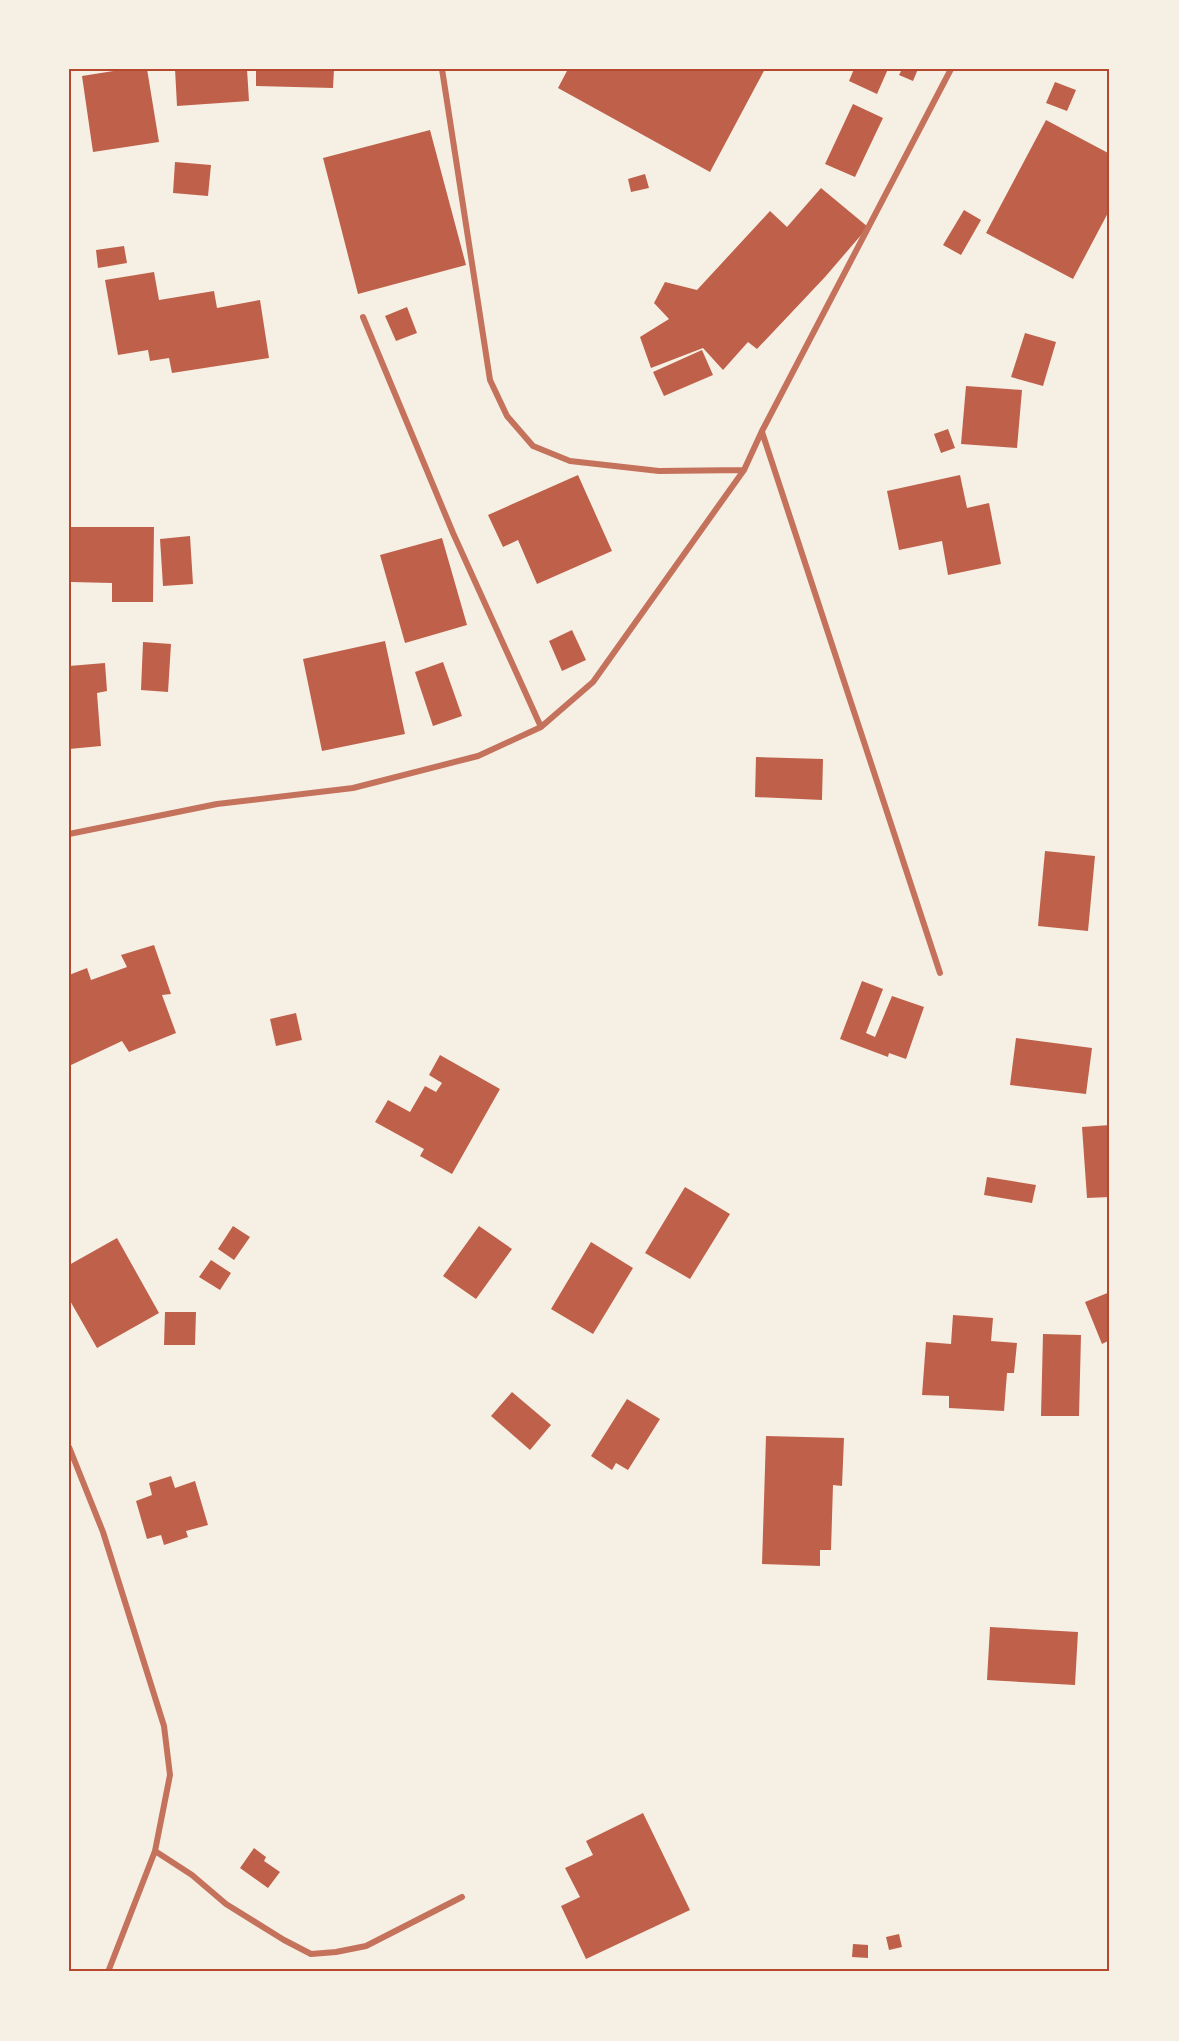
<svg xmlns="http://www.w3.org/2000/svg" width="1179" height="2041" viewBox="0 0 1179 2041" font-family="'Nunito Sans',sans-serif">
	<style>
		.building { fill: #bf614a }
		.lines { fill: none; stroke-linecap: round; stroke-linejoin: round }
		.minor { stroke: #c5725c; stroke-width: 6 }
		.neatline { fill: none; stroke: #b5482f; stroke-width: 2 }
	</style>
	<rect width="100%" height="100%" fill="#f6efe4"/>
	<path class="building" d="M126,69H147L159,142L93,152L82,76Z
		M175,69H247L249,101L177,106Z
		M256,69H334L333,88L256,86Z
		M568,69H765L710,172L558,88Z
		M854,69H888L877,94L849,81Z
		M902,69H918L913,81L899,75Z
		M1055,82L1076,90L1067,111L1046,103Z
		M853,104L883,118L855,177L825,164Z
		M1046,120L1110,154V209L1073,279L986,233Z
		M430,130L466,265L358,294L323,158Z
		M175,162L211,165L208,196L173,193Z
		M645,174L649,188L631,192L628,179Z
		M821,188L868,227L825,277L757,349L748,342L723,370L703,348L651,368L640,337L669,319L654,303L665,282L697,290L770,211L787,227Z
		M964,210L981,220L961,255L943,245Z
		M124,246L127,263L98,268L96,250Z
		M154,272L159,300L214,291L217,308L260,300L269,358L172,373L169,358L150,361L148,350L118,355L105,280Z
		M407,307L417,333L396,341L385,316Z
		M1025,333L1056,342L1043,386L1011,377Z
		M702,350L713,375L664,396L653,372Z
		M966,386L1022,390L1017,448L961,444Z
		M948,429L955,448L941,453L934,434Z
		M578,475L612,551L537,584L518,540L503,547L488,515Z
		M960,475L967,508L989,503L1001,564L948,575L942,541L899,550L887,491Z
		M69,527H154L153,602H112V583L71,582Z
		M190,536L193,584L163,586L160,539Z
		M442,538L467,625L405,643L380,555Z
		M572,630L586,660L562,671L549,641Z
		M385,641L405,734L322,751L303,659Z
		M143,642L171,644L168,692L141,690Z
		M443,662L462,716L433,726L415,672Z
		M105,663L107,691L97,693L101,746L69,749V666Z
		M756,757L823,759L822,800L755,797Z
		M1045,851L1095,856L1088,931L1038,926Z
		M154,945L171,994L162,995L176,1033L129,1052L122,1041L71,1065L69,1060V975L87,968L91,980L127,967L121,955Z
		M862,981L883,989L866,1033L875,1037L892,996L924,1007L906,1059L889,1053L888,1057L840,1039Z
		M296,1013L302,1040L276,1046L270,1019Z
		M1016,1038L1092,1048L1086,1094L1010,1085Z
		M440,1055L500,1089L452,1174L420,1156L424,1149L375,1122L388,1100L410,1112L425,1086L436,1092L442,1083L429,1075Z
		M1110,1125V1197L1087,1198L1082,1127Z
		M987,1177L1036,1185L1032,1203L984,1195Z
		M685,1187L730,1214L690,1279L645,1253Z
		M233,1226L250,1237L234,1260L218,1249Z
		M479,1226L512,1249L476,1299L443,1276Z
		M117,1238L159,1313L97,1348L69,1299V1265Z
		M591,1242L633,1268L593,1334L551,1309Z
		M211,1260L231,1273L220,1290L199,1277Z
		M1110,1292V1340L1102,1344L1085,1302Z
		M165,1312H196L195,1345H164Z
		M953,1315L993,1318L991,1341L1017,1343L1014,1373H1007L1004,1411L949,1408V1396L922,1395L926,1342L951,1344Z
		M1043,1334L1081,1335L1079,1416H1041Z
		M512,1392L551,1425L530,1450L491,1416Z
		M627,1399L660,1419L628,1470L616,1463L612,1470L591,1456Z
		M766,1436L844,1438L842,1486L833,1485L831,1550H820V1566L762,1564Z
		M171,1476L175,1488L195,1481L208,1525L186,1531L188,1537L164,1545L161,1535L147,1539L136,1501L152,1495L149,1483Z
		M990,1627L1078,1632L1075,1685L987,1680Z
		M643,1813L690,1910L586,1959L561,1906L580,1897L565,1868L593,1855L586,1841Z
		M254,1848L266,1857L264,1861L280,1872L268,1888L240,1868Z
		M899,1934L902,1947L889,1950L886,1937Z
		M853,1944L868,1945V1958L852,1957Z"/>
	<g class="lines">
		<path class="minor" d="M442,69L490,380L507,416L533,446L570,461L659,471L744,470
			M363,317L453,533L541,727
			M762,432L940,973
			M69,834L217,804L353,788L478,756L541,727L593,682L744,470L762,431L951,69
			M69,1447L103,1532L164,1726L170,1775L155,1851L108,1972
			M155,1851L192,1875L226,1904L284,1940L311,1954L336,1952L366,1946L462,1897"/>
	</g>
	<rect width="1179" height="2041" fill="none" stroke="#f6efe4" stroke-width="141"/>
	<rect x="70" y="70" width="1038" height="1900" class="neatline"/>
</svg>
